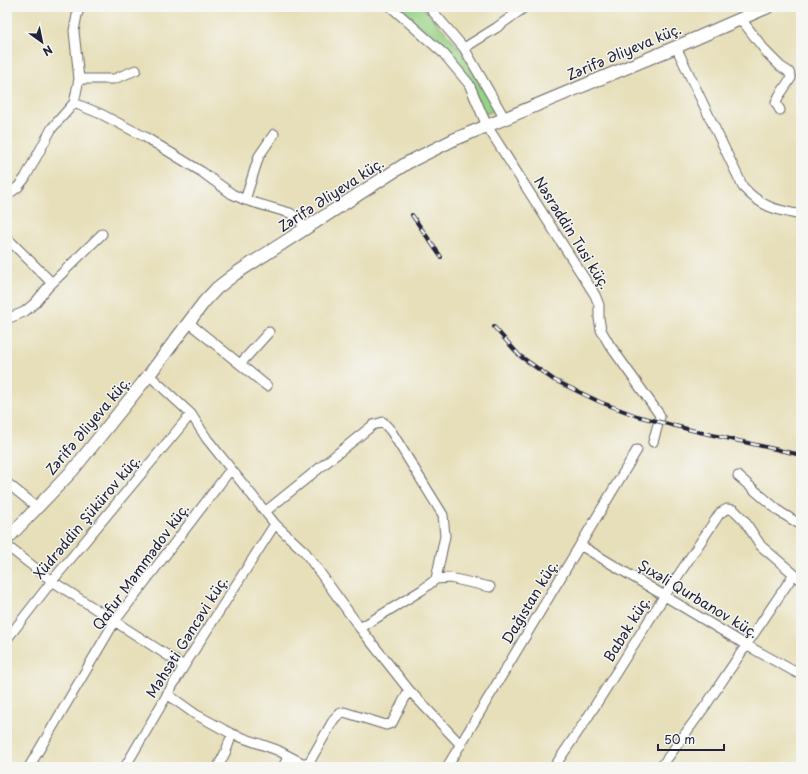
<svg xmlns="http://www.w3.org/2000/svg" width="808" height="774" viewBox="0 0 808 774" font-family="'Playpen Sans',sans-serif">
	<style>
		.green { fill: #97d286; stroke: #5c7a60 }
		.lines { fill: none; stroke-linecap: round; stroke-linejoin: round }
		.minor-casing { stroke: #676467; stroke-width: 11 }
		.tertiary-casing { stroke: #676467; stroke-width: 14 }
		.minor { stroke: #fff; stroke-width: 9 }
		.tertiary { stroke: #fff; stroke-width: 12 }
		.rail-casing { stroke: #22223b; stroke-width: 4 }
		.rail { stroke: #f6f6f2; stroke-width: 2.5; stroke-dasharray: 8; stroke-linecap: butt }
		.labels { text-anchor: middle; stroke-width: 3; stroke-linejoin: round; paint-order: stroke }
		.street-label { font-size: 14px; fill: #22223b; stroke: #f6f6f2 }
	</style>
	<rect width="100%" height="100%" fill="#f6f6f2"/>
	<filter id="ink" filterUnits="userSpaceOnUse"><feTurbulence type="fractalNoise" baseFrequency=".025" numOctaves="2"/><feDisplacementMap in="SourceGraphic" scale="8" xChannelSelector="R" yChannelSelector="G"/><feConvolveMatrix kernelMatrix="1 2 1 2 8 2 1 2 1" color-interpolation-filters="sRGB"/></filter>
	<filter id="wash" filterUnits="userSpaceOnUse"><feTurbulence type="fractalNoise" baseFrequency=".012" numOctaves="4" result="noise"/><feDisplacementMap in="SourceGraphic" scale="16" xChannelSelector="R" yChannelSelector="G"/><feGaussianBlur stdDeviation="0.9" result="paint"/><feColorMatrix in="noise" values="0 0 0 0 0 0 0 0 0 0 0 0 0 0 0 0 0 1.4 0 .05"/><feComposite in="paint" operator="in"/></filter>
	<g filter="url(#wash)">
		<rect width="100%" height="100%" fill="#e7dfb9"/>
		<path class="green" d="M397,7H422C438,24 455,41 468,61C478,77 487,94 496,110L485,114L455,61L429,34Z"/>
	</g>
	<g filter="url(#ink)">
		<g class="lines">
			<g class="minor-casing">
				<path id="minor" d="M391,7L444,54L469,84L487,126L595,295L599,305V318L601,330L609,344L659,414L660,417L653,442
					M429,7L464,48L505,119
					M741,19L767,53L780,66L789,72L791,78L779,96L776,103L780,110
					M676,47L743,187C761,207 776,210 801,215
					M464,48L496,28L525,7
					M79,79H114L136,70
					M74,103L101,114L145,137L202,172L232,194L245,200L290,213L297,218L306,229
					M74,103L79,79L74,31L77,15L80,7
					M7,195L18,187L25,178L52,128L74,103
					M245,200L259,156L274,134
					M7,238L52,283
					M7,319L24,312L35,303L48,287L102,234
					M189,323L267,386
					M240,364L269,332
					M149,375L191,414L207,439L275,524L305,552L360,628L409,690L461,745
					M738,476L780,512L801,525
					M7,483L37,507
					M266,511L373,425L383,422L391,431L443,515L445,536L436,579L422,590L360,628
					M580,545L746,645L801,675
					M7,546L52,581L184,666
					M436,579L450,578L490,587
					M7,639L52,581L191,414
					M167,694L195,714L232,734L277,750L302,763H306L310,761L334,719L339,714L344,712L386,725L392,723L409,690
					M29,767L115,621L231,469
					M125,767L184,666L275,524
					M218,767L226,751L232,734
					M283,767L288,757
					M447,767L637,450
					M554,767L586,720L665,595L720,513L727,509L734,510L744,520L761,546L801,580
					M661,767L706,705L794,574"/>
			</g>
			<g class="tertiary-casing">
				<path id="tertiary" d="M7,539L73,470L149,375L204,302L217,288L235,274L407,163L453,140L676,47L768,7"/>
			</g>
			<use href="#minor" class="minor"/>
			<use href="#tertiary" class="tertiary"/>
			<g class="rail-casing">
				<path id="rail" d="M412,215L441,257
					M494,327L520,356L554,380L600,402L637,416L695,431L801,455"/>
			</g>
			<use href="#rail" class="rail"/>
		</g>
	</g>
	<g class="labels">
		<g class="street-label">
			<text transform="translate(624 52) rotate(-23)" y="5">Zərifə Əliyeva küç.</text>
			<text transform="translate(331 195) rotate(-33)" y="5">Zərifə Əliyeva küç.</text>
			<text transform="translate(572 233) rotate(58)" y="5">Nəsrəddin Tusi küç.</text>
			<text transform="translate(88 426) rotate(-50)" y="5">Zərifə Əliyeva küç.</text>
			<text transform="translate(87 517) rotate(-50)" y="5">Xüdrəddin Şükürov küç.</text>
			<text transform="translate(141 567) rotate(-54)" y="5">Qafur Məmmədov küç.</text>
			<text transform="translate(698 599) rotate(31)" y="5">Şıxəli Qurbanov küç.</text>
			<text transform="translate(530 602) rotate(-59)" y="5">Dağıstan küç.</text>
			<text transform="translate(627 629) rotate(-58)" y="5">Babək küç.</text>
			<text transform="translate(187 637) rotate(-58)" y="5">Məhsəti Gəncəvi küç.</text>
		</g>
	</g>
	<rect width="808" height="774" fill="none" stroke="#f6f6f2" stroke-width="24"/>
	<g transform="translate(42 42) rotate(147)" stroke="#f6f6f2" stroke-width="3" paint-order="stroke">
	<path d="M0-3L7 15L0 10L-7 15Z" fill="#22223b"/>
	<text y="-6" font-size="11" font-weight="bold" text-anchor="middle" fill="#22223b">N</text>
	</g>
	<path d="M658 744v6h66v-6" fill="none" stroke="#22223b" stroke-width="2"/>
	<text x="664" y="744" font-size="12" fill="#22223b" stroke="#f6f6f2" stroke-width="3" paint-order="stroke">50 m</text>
</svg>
